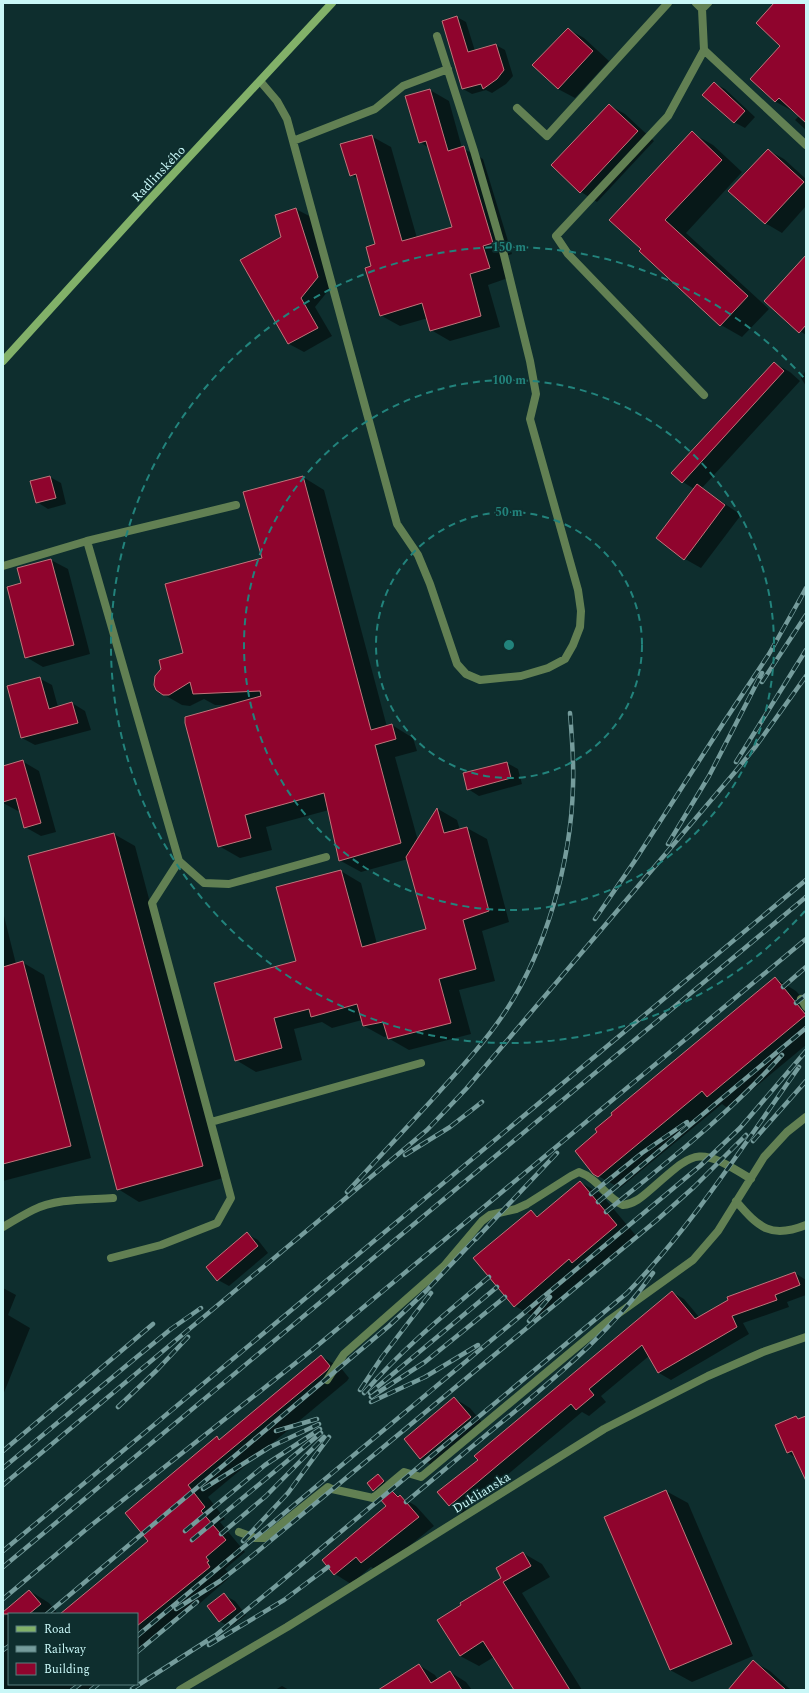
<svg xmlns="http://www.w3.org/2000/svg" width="809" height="1693" viewBox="0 0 809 1693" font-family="Spectral,serif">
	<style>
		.shadow { fill: #0007 }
		.building { fill: #8f042d; stroke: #c0757b }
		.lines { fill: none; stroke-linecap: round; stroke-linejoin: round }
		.service { stroke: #628053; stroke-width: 8 }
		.tertiary { stroke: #628053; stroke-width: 8 }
		.secondary { stroke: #82b169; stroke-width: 8 }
		.rail-casing { stroke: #759c9c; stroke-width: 4.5 }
		.rail { stroke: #0e2e2e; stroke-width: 3; stroke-dasharray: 9; stroke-linecap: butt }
		.ring { fill: none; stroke: #22837c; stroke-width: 2; stroke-dasharray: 7 5 }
		.labels { text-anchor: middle; stroke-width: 3.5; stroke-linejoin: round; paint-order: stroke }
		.street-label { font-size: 13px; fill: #c9f7f7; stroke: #0e2e2e }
		.centre { fill: #22837c; stroke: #0e2e2e; stroke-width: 2 }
		.ring-label { font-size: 12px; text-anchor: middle; font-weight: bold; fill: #22837c; stroke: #0e2e2e; stroke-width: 3.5; stroke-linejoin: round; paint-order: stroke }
	</style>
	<rect width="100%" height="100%" fill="#0e2e2e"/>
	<path class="shadow" d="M776,3H806V130L795,120L800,115L776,102L751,79L782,46Z
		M457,17L466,22L475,51L496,45L505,50L513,76L506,84L492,93L486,90L472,94L463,89L443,21Z
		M568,29L584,38L609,61L575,98L558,89L533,65Z
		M714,83L725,89L755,117L745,128L734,122Z
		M430,90L449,101L462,148L483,159L512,254L502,257L508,278L488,285L500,327L450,341L431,330L428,318L400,326L380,315L373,267L376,245L358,179L351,175L371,136L391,147L417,238L453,227L429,148L420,142Z
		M609,105L625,114L654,141L597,202L581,192L552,165Z
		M692,133L713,145L742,172L686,233L769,309L742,337L721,325L641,251Z
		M768,150L784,159L806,179V206L782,233L765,223Z
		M296,209L311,217L332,286L315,307L332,336L304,352L289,344L242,260L282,237Z
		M806,256V335L797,329Z
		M774,363L790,372L800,381L702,488L741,515L701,568L685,559L657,538L694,489L683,482L673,473Z
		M806,370V386L801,378Z
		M50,477L61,483L66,504L48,509L37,502Z
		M303,477L324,490L387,727L392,725L413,738L417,751L395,757L418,841L438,809L457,820L460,830L467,828L487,839L509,922L482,931L495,981L459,990L471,1034L409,1050L388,1038V1036L384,1037L364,1026L362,1020L332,1028L322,1022L294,1029L302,1060L256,1072L236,1060L297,962L341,871L361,883L377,944L428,930L408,859L361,872L339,860L329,810L266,827L272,850L240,858L219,846L230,705H215L204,699L190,706L182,705L161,693L184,654L263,559Z
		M51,560L68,569L90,654L43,667L26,657L23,584Z
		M39,678L52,685L58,707L72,703L85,711L91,730L35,745L22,738L8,686Z
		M22,761L39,771L56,832L41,836L25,827L20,810L18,811L3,803V767Z
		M507,763L518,769L522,784L479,796L468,789Z
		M114,834L135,846L223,1178L139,1202L118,1189Z
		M3,912L16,964L22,962L44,975L91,1158L3,1181Z
		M775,978L796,991L806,1002V1045L729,1109L722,1104L620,1188L598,1176Z
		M580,1182L601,1194L638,1238L594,1274L590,1272L536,1318L515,1306L531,1212L539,1216Z
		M247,1234L258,1240L268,1253L229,1286L218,1280Z
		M795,1273L806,1280V1295L787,1302L789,1307L743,1323L749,1334L671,1380L659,1373L649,1356L601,1396L606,1402L589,1416L582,1412L462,1513L449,1506L479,1460L672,1292L684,1299L699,1317Z
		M3,1288L16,1295L8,1315L30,1328L3,1395Z
		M321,1356L341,1368L349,1378L347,1381L208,1497L225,1519L220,1522L245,1552L225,1569L228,1572L226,1574L229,1578L198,1605L196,1604L137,1654V1614H62L149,1541L217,1438L221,1440Z
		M454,1398L470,1408L486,1427L437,1468L421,1459L405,1440Z
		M796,1417L800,1419L806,1417V1480L796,1458L788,1453Z
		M378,1475L389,1485L379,1493L374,1490Z
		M391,1491L416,1506L434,1526L378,1571L371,1567L351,1584L335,1574L388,1507Z
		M666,1491L688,1503L753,1656L692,1682L670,1670L605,1517Z
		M523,1553L542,1564L550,1577L522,1593L582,1690H514L515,1689L494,1657L479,1666L460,1656L502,1578Z
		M30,1591L49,1603L58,1614H9V1684H95L88,1690H3V1618Z
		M224,1595L235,1601L246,1615L230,1627L219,1621Z
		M754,1662L770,1671L791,1690H729Z
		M419,1665L435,1675L438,1680L450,1672L466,1682L472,1690H379Z
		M282,1686L289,1690H275Z"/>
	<path class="building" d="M774,3H806V123L779,98L775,102L750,79L780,46L756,23Z
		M457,16L468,52L496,44L504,70L497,79L483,89L481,84L462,89L442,21Z
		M568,28L593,51L558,89L532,65Z
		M714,82L745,111L734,123L702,95Z
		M430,89L448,151L464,146L493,243L483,246L490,268L470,274L481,316L430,331L422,303L380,316L365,268L371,266L366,247L375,244L356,174L350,176L340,144L372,135L402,241L452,227L426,141L419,143L405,96Z
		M609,104L638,131L580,193L551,165Z
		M692,131L722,160L665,220L748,296L720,326L639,251L641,249L609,220Z
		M768,149L804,182L765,224L728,191Z
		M296,208L318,277L301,298L318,328L288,344L240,260L281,237L275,215Z
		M806,255V325L799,333L764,301Z
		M774,362L784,371L682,483L671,473Z
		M50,476L56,498L36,503L30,481Z
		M303,476L371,730L392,724L396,739L375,745L401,843L339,861L324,793L245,815L251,838L218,847L185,723V717L261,696L260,691L193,694L190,682L169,695H163L156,690L154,685L155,676L161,669L159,660L183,653L165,584L262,558L243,492Z
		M697,484L725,505L684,560L656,538Z
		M51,559L74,645L25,658L7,587L21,583L17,568Z
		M40,677L49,709L72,702L78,723L21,738L7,686Z
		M23,760L41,823L24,828L16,798L3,802V766Z
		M507,762L511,778L467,790L463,773Z
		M437,808L444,833L467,827L489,911L463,920L476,969L439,979L451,1023L388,1039L383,1022L363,1026L357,1004L311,1017L309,1009L274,1018L282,1048L235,1061L214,983L296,961L276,887L341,870L362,947L426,929L406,857Z
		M114,833L203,1166L117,1190L28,856Z
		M23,961L71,1146L3,1164V967Z
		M775,977L806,1015L707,1097L702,1091L598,1177L593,1174L575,1151L597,1132L595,1129L612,1115L611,1113Z
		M580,1181L617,1225L572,1263L569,1259L514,1307L473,1258L531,1210L537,1217Z
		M247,1232L258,1246L217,1281L206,1267Z
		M795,1272L800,1285L775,1295L777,1300L732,1316L737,1327L658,1373L642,1345L589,1389L594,1395L576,1410L571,1404L449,1506L437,1492L478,1460L474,1456L672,1291L695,1319L728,1300L727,1297Z
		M321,1355L330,1366L327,1370L188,1485L205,1507L201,1511L226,1540L206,1557L209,1561L207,1562L210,1567L137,1626V1614H60L148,1541L125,1513L217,1436L219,1440Z
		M454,1397L471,1417L420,1459L404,1439Z
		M796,1416L798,1419L806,1416V1481L792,1451L787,1453L775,1425Z
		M378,1474L384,1481L373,1491L367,1483Z
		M391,1490L398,1497L400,1495L419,1517L361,1563L356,1557L334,1575L322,1560L386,1506L380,1499Z
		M666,1490L732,1644L670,1670L604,1517Z
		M523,1552L531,1566L503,1582L570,1690H514L483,1641L460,1656L437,1620L461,1605L460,1603L501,1578L496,1568Z
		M29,1590L41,1604L29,1614H3V1612Z
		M224,1593L236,1609L219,1622L207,1606Z
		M753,1660L786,1690H728Z
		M419,1664L431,1683L450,1671L462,1690H378Z"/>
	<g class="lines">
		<path class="service" d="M696,3L702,9L708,3
			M702,9L704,50L668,116L556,236L568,254L704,395
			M704,50L806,145
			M260,81L277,101L287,119L397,524L418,555L430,584L457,664L466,674L480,680L521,676L548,668L565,659L573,645L580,627L581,611L578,590L530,419L536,394L530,361L503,251L474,151L437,36
			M517,108L547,136L668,3
			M293,141L375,109L403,86L448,69
			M87,541L236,505
			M3,566L87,541L179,861L152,903L231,1198L217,1223L161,1245L111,1258
			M179,861L204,883L229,884L326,857
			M801,999L806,1007
			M211,1122L421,1063
			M736,1201C759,1228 771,1239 806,1225
			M3,1227C13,1221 23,1215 33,1210C57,1198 87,1200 113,1198
			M327,1380L344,1354L444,1266L482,1221L490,1215L516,1209L527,1204L571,1176L579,1172C599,1179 605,1197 623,1205C634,1204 642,1197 650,1190C696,1150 696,1145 751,1179
			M239,1532L255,1538H264L328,1487L332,1489L373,1498L404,1472L421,1477L608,1321L693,1260L718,1231L764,1157L787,1132L806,1117"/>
		<path class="tertiary" d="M180,1690L287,1627L604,1429L708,1376L763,1352L806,1337"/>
		<path class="secondary" d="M3,361L151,198L332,3"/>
		<g class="rail-casing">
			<path id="rail" d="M798,603L806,588
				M762,682L806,615
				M736,762L806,650
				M668,844L709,776L762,673
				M595,919L634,862L724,722L769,654L800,599
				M783,987L806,967
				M796,1003L806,995
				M753,1141L806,1081
				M405,1155L450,1127L482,1102
				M347,1192C375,1162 403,1131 431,1101C456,1073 482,1046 503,1015C546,952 571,862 573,786C574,761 572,737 570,713
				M591,1194L642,1153L687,1122
				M598,1202L806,1028
				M606,1212C667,1162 729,1114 782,1055
				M476,1239L557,1153
				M529,1321L550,1297
				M360,1390L382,1357L431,1293
				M364,1393C401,1350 445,1314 489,1277
				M370,1393L497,1287
				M371,1397L425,1362L505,1297
				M371,1402L425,1377L478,1345
				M118,1407L157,1370L188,1337
				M276,1431L317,1419
				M3,1451L153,1324
				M3,1468L138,1356L171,1329L201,1308
				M3,1485L427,1130L466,1089L735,772L756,746L806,676
				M203,1489L270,1447L319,1424
				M406,1502C442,1472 477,1442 513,1413C564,1370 614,1328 653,1273
				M185,1531L265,1465L320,1429
				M221,1534L266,1496L324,1437
				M192,1540L321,1433
				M243,1541L288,1493L329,1437
				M3,1551L806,880
				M3,1567L806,897
				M3,1599L89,1527L312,1350L806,939
				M176,1609L220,1581L252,1556L657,1220L694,1187L746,1135
				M47,1614L389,1326L426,1291L479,1235
				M137,1636L700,1166L740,1128L806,1051
				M209,1645L284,1600L328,1567
				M3,1650L9,1646
				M137,1652L197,1602
				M132,1689L216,1635L277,1585L627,1293C693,1225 744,1144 799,1067
				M72,1690L80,1684
				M91,1690L98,1684"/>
		</g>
		<use href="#rail" class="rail"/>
	</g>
	<g class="ring">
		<circle cx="509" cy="645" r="133"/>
		<circle cx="509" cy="645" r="265"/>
		<path d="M805 911A398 398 0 1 1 805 379"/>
	</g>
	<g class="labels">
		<g class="street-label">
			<text transform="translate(158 173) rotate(-47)" y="5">Radlinského</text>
			<text transform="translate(481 1492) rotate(-32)" y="5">Duklianska</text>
		</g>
	</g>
	<circle cx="509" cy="645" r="6" class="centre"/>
	<g class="ring-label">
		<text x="509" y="251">150 m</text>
		<text x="509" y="384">100 m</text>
		<text x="509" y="516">50 m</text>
	</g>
	<rect width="809" height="1693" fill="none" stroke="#c9f7f7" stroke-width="8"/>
	<rect x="8" y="1613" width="130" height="72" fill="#0e2e2e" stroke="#597e7e"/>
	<rect x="16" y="1626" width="20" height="6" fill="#82b169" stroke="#597e7e"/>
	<text x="44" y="1633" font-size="12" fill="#c9f7f7">Road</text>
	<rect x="16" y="1646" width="20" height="6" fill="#759c9c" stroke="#597e7e"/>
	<text x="44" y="1653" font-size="12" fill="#c9f7f7">Railway</text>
	<rect x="16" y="1663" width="20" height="12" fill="#8f042d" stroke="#597e7e"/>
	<text x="44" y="1673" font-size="12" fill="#c9f7f7">Building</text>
</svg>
